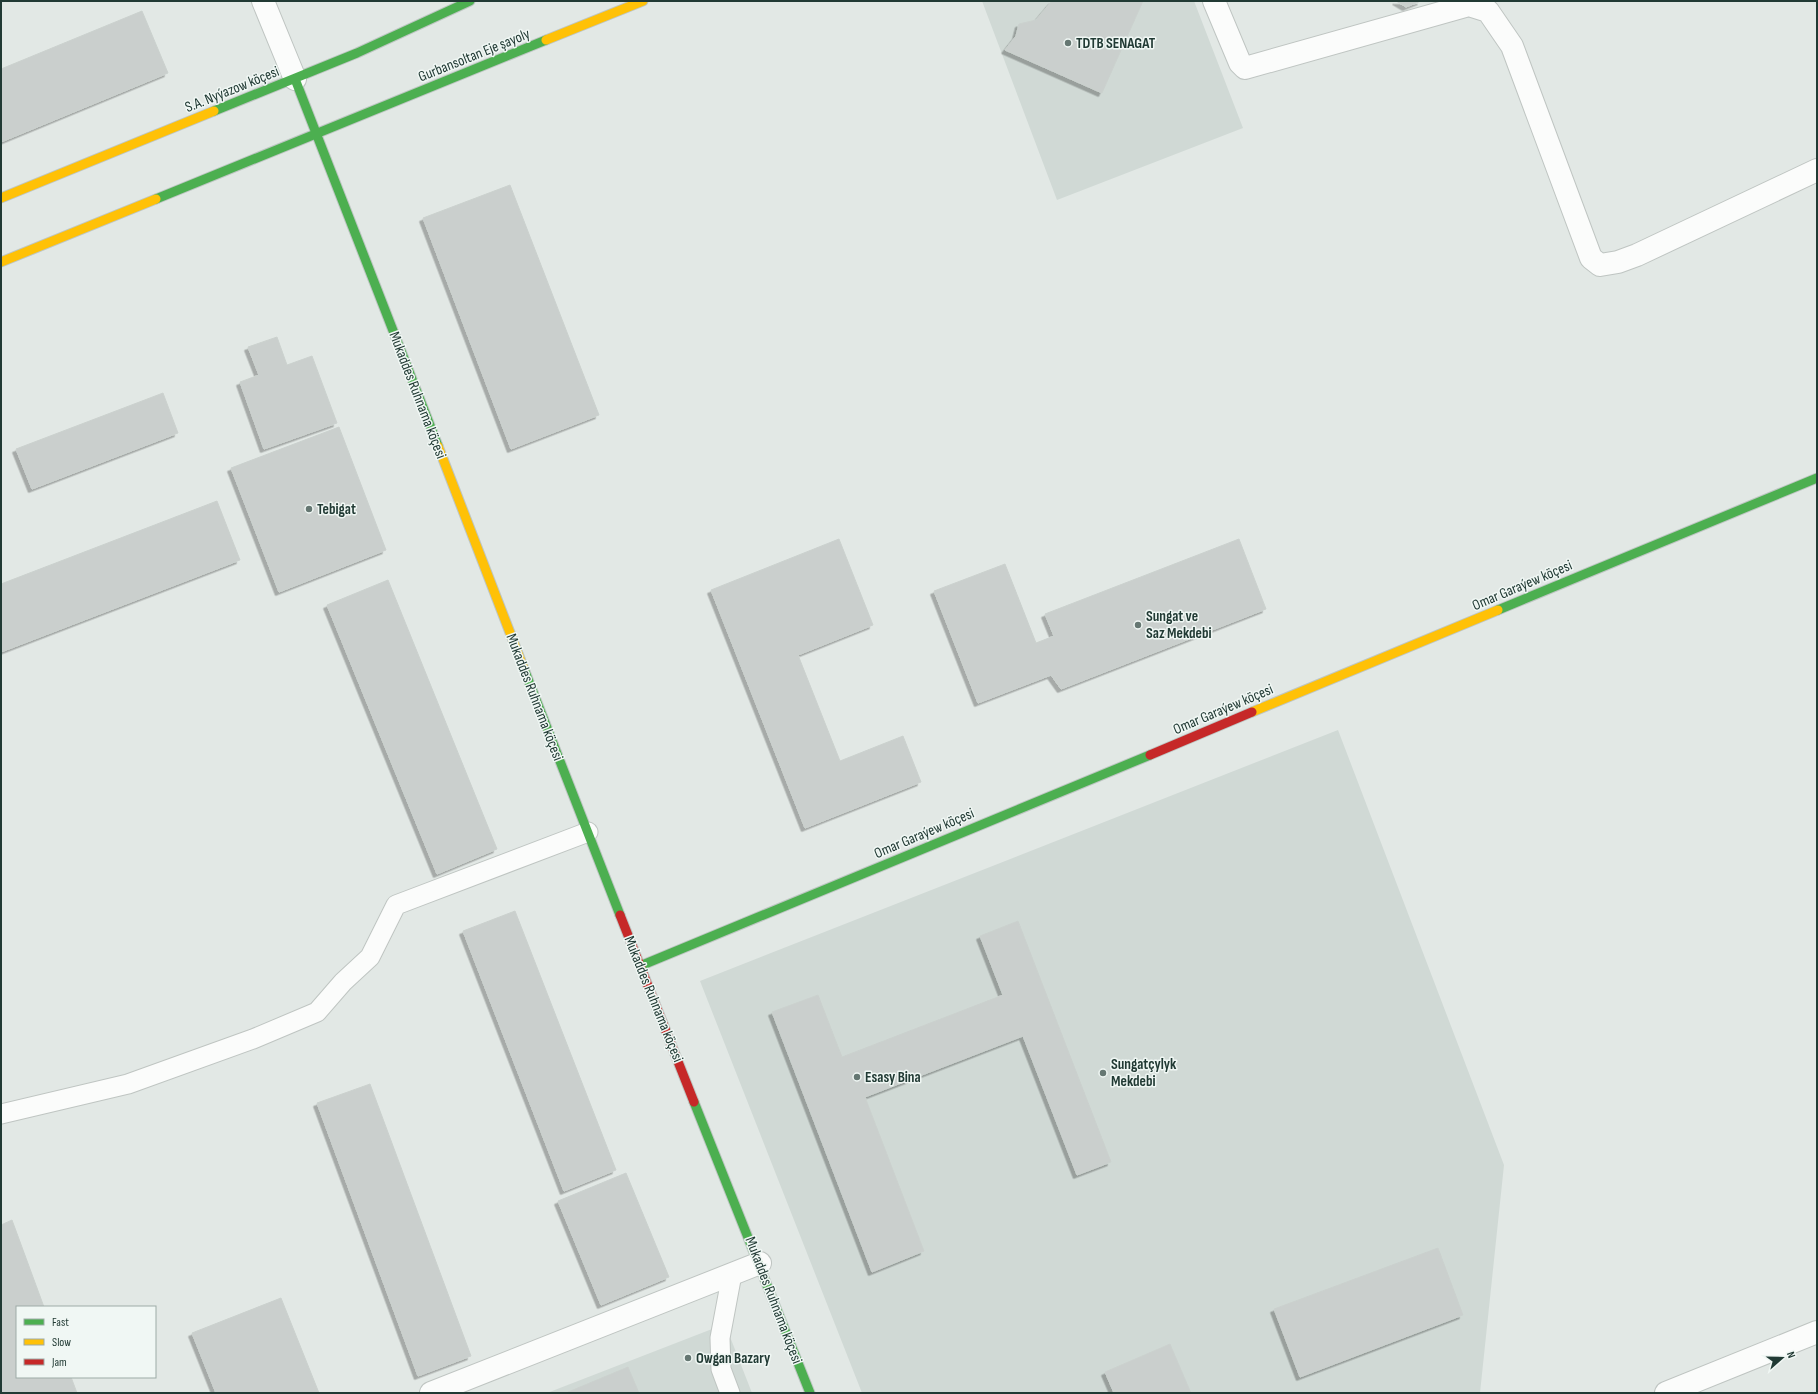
<svg xmlns="http://www.w3.org/2000/svg" width="1818" height="1394" viewBox="0 0 1818 1394" font-family="'Sofia Sans Condensed',sans-serif">
	<style>
		.built { fill: #d0d9d5 }
		.building { fill: #cacfcd; stroke: #cbd1ce; filter: url(#shadow) }
		.lines { fill: none; stroke-linecap: round; stroke-linejoin: round }
		.lane-casing { stroke: #bfc5c2; stroke-width: 21 }
		.street-casing { stroke: #bfc5c2; stroke-width: 24 }
		.fast-casing { stroke: #bec6c3; stroke-width: 11 }
		.slow-casing { stroke: #bec6c3; stroke-width: 11 }
		.jam-casing { stroke: #bec6c3; stroke-width: 11 }
		.lane { stroke: #fbfcfb; stroke-width: 19 }
		.street { stroke: #fbfcfb; stroke-width: 22 }
		.fast { stroke: #4caf50; stroke-width: 9 }
		.slow { stroke: #ffc107; stroke-width: 9 }
		.jam { stroke: #c62828; stroke-width: 9 }
		.poi-dot { fill: #657772; stroke: #f0f7f4; stroke-width: 1.5 }
		.labels { text-anchor: middle; stroke-width: 3; stroke-linejoin: round; paint-order: stroke }
		.poi-label { font-size: 15px; font-weight: bold; fill: #213a34; stroke: #f0f7f4; text-anchor: start }
		.street-label { font-size: 15px; fill: #213a34; stroke: #f0f7f4 }
	</style>
	<defs>
		<filter id="shadow"><feDropShadow dx="-3.5" dy="3.5" stdDeviation="0" flood-color="#0004"/></filter>
	</defs>
	<rect width="100%" height="100%" fill="#e2e8e5"/>
	<path class="built" d="M982,1H1194L1243,128L1057,200Z
		M1338,730L1504,1165L1480,1393H862L700,981Z
		M725,1324L752,1393H547Z"/>
	<path class="building" d="M1052,1H1143L1102,93L1005,50L1016,36L1019,24L1036,20Z
		M1396,1H1421L1406,7Z
		M142,11L168,73L1,142V69Z
		M510,185L599,415L511,449L423,218Z
		M277,337L287,365L312,356L337,423L264,449L240,382L259,375L248,347Z
		M163,393L178,433L32,489L16,449Z
		M339,427L386,550L279,592L231,468Z
		M217,501L240,560L1,652V584Z
		M839,539L873,625L798,655L840,761L903,736L921,782L805,828L711,590Z
		M1239,539L1266,609L1061,689L1051,675L978,703L934,591L1005,564L1036,643L1054,636L1045,614Z
		M388,580L497,849L437,874L327,605Z
		M515,911L616,1170L564,1191L463,931Z
		M1018,921L1111,1162L1077,1175L1023,1036L865,1097L924,1251L872,1272L772,1012L818,995L842,1057L1003,995L980,936Z
		M370,1084L471,1356L418,1376L317,1103Z
		M626,1173L669,1277L601,1305L558,1201Z
		M12,1220L44,1307H17V1377H71L77,1393H1V1225Z
		M1438,1248L1463,1315L1300,1377L1274,1309Z
		M281,1298L319,1393H216L192,1333Z
		M1170,1344L1191,1393H1114L1105,1372Z
		M628,1367L639,1393H568V1392Z"/>
	<g class="lines">
		<g class="lane-casing">
			<path id="lane" d="M1,1114L128,1084L253,1039L317,1012L343,982L370,957L396,905L588,832
				M730,1393L721,1369L720,1338L732,1274"/>
		</g>
		<g class="street-casing">
			<path id="street" d="M263,1L295,79
				M1214,1L1240,63L1245,68L1469,5L1488,11L1512,46L1591,258L1600,265L1618,262L1637,255L1817,170
				M431,1393L760,1263
				M1666,1393L1817,1332"/>
		</g>
		<g class="fast-casing">
			<path id="fast" d="M295,79L438,446
				M214,111L357,53L470,1
				M156,199L546,40
				M1498,610L1817,478
				M524,669L620,915
				M640,966L1150,755
				M694,1102L810,1393"/>
		</g>
		<g class="slow-casing">
			<path id="slow" d="M546,40L643,1
				M1,198L214,111
				M1,262L156,199
				M438,446L524,669
				M1252,712L1498,610"/>
		</g>
		<g class="jam-casing">
			<path id="jam" d="M1150,755L1252,712
				M620,915L694,1102"/>
		</g>
		<use href="#lane" class="lane"/>
		<use href="#street" class="street"/>
		<use href="#fast" class="fast"/>
		<use href="#slow" class="slow"/>
		<use href="#jam" class="jam"/>
	</g>
	<g class="poi-dot">
		<circle cx="1068" cy="43" r="4"/>
		<circle cx="309" cy="509" r="4"/>
		<circle cx="1138" cy="625" r="4"/>
		<circle cx="1103" cy="1073" r="4"/>
		<circle cx="857" cy="1077" r="4"/>
		<circle cx="688" cy="1358" r="4"/>
	</g>
	<g class="labels">
		<g class="poi-label">
			<text x="1076" y="48">TDTB SENAGAT</text>
			<text x="317" y="514">Tebigat</text>
			<text x="1146" y="621">Sungat ve<tspan x="1146" dy="17">Saz Mekdebi</tspan></text>
			<text x="1111" y="1069">Sungatçylyk<tspan x="1111" dy="17">Mekdebi</tspan></text>
			<text x="865" y="1082">Esasy Bina</text>
			<text x="696" y="1363">Owgan Bazary</text>
		</g>
		<g class="street-label">
			<text transform="translate(474 55) rotate(-22)" y="5">Gurbansoltan Eje şayoly</text>
			<text transform="translate(232 89) rotate(-22)" y="5">S.A. Nyýazow köçesi</text>
			<text transform="translate(418 395) rotate(69)" y="5">Mukaddes Ruhnama köçesi</text>
			<text transform="translate(1522 585) rotate(-23)" y="5">Omar Garaýew köçesi</text>
			<text transform="translate(535 697) rotate(69)" y="5">Mukaddes Ruhnama köçesi</text>
			<text transform="translate(1223 709) rotate(-23)" y="5">Omar Garaýew köçesi</text>
			<text transform="translate(924 833) rotate(-23)" y="5">Omar Garaýew köçesi</text>
			<text transform="translate(654 999) rotate(68)" y="5">Mukaddes Ruhnama köçesi</text>
			<text transform="translate(774 1300) rotate(69)" y="5">Mukaddes Ruhnama köçesi</text>
		</g>
	</g>
	<rect width="1818" height="1394" fill="none" stroke="#213a34" stroke-width="4"/>
	<rect x="16" y="1306" width="140" height="72" fill="#f0f7f4" stroke="#9daba7"/>
	<rect x="24" y="1319" width="20" height="6" fill="#4caf50" stroke="#9daba7"/>
	<text x="52" y="1326" font-size="12" fill="#213a34">Fast</text>
	<rect x="24" y="1339" width="20" height="6" fill="#ffc107" stroke="#9daba7"/>
	<text x="52" y="1346" font-size="12" fill="#213a34">Slow</text>
	<rect x="24" y="1359" width="20" height="6" fill="#c62828" stroke="#9daba7"/>
	<text x="52" y="1366" font-size="12" fill="#213a34">Jam</text>
	<g transform="translate(1782 1358) rotate(70)" stroke="#f0f7f4" stroke-width="3" paint-order="stroke">
	<path d="M0-3L7 15L0 10L-7 15Z" fill="#213a34"/>
	<text y="-6" font-size="11" font-weight="bold" text-anchor="middle" fill="#213a34">N</text>
	</g>
</svg>
